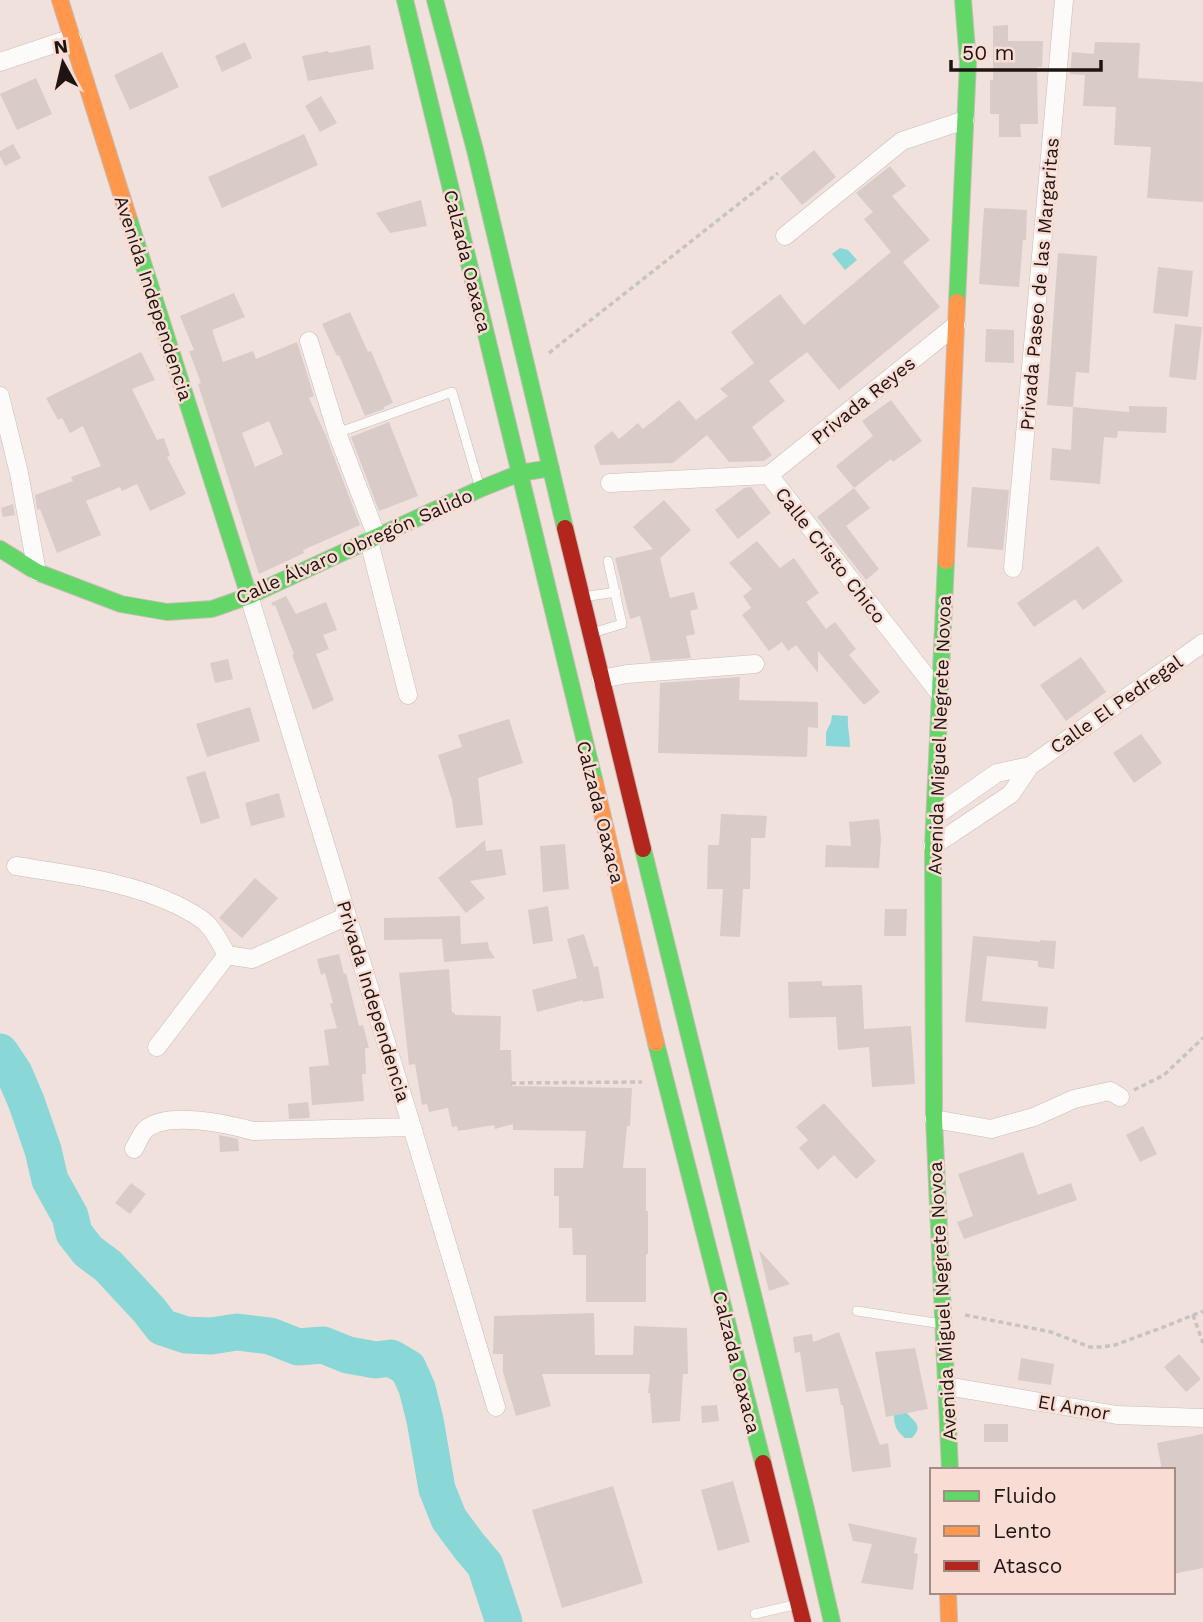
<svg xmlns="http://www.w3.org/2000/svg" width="1203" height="1622" viewBox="0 0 1203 1622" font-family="'Work Sans',sans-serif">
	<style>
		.water { fill: #8ad7d8 }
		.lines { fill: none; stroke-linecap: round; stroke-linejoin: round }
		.river { stroke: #8ad7d8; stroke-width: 37 }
		.building { fill: #d8cbc8; fill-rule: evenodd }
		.lane-casing { stroke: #c8bcb8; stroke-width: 10 }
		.street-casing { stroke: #c8bcb8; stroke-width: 19 }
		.fast-casing { stroke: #c8bcb8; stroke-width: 18 }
		.slow-casing { stroke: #c8bcb8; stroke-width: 18 }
		.jam-casing { stroke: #c8bcb8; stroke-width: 18 }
		.path { stroke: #c8c3c2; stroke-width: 3.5; stroke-dasharray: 5 3.5; stroke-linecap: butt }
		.lane { stroke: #fdfafa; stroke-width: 9 }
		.street { stroke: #fdfafa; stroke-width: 18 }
		.fast { stroke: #63d668; stroke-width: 16 }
		.slow { stroke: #ff974d; stroke-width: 16 }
		.jam { stroke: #b3261e; stroke-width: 16 }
		.labels { text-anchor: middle; stroke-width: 5; stroke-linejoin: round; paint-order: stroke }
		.street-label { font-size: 19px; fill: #1e1411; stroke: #f9ddd4 }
	</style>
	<rect width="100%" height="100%" fill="#f1e1dc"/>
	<path class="water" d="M840,248L848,250L857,260L845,270L832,254Z
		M832,715L848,716C847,727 850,736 850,747L826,746V732L831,722Z
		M906,1412C914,1422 924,1425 912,1438H905C896,1431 894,1425 894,1414Z"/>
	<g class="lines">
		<path class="river" d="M0,1052L14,1073L26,1101L43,1150L50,1180L70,1216L74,1233L88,1251L108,1266L149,1310L162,1327L186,1335L211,1336L237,1332L270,1336L298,1347L323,1345L348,1355L376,1360L391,1358L408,1368L417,1388L425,1420L437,1489L449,1519L469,1546L485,1565L504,1622"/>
	</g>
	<path class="building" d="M1008,25V41H1043L1042,67H1037L1038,124H1020L1021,137H999V114H990V80H993V26Z
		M245,42L252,58L222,72L215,56Z
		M1095,42L1140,43L1138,78L1203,82V202L1147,198L1151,147L1114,145L1116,107L1083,106L1085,75L1070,74L1072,52L1094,54Z
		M370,45L374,69L308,81L302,56L328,51L329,53Z
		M162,52L179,87L130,110L114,75Z
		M36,78L52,114L17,130L0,94Z
		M321,96L337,123L320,132L305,106Z
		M304,134L318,165L222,208L208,177Z
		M13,144L21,158L5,166L0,156V151Z
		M814,150L836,177L802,205L780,178Z
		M890,166L906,186L892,196L930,240L903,262L940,307L839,390L807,352L769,381L785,401L752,427L772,455L764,461L729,462L707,435L673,463L600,465L594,446L612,431L619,439L638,423L643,429L679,400L696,420L728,396L720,389L754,363L731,332L780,294L804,325L891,252L864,219L873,212L856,193Z
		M421,200L427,226L390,233L376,213Z
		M984,208L1027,210L1026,240H1023L1019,287L979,284Z
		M1058,253L1097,256L1089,373L1076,372L1073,407L1047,405Z
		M1158,267L1193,271L1188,317L1153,313Z
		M234,293L245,317L212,330L223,362L253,351L256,359L297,342L314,396L309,398L326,436L360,525L303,550L304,553L259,574L198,384L201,383L189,351L194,350L180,316ZM269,421L283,454L255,467L242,433Z
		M350,312L368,352L371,351L393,403L384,407V409L365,416L339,355L337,356L322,324Z
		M1175,324L1202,327L1196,380L1169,377Z
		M986,329L1014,330V363L985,362Z
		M141,352L155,380L132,389L157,440L164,438L170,456L167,457L186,494L150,511L137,484L122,491L120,487L86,501L101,535L57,553L40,509L37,510L35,495L73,481L71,477L101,466L83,426L70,433L62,418L58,420L46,398Z
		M891,400L922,441L893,462L891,459L854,488L836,466L873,436L862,421Z
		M1129,406L1167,407L1166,433L1118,431L1117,438L1104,437L1100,484L1050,480L1052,448L1071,450L1073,407L1129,412Z
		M389,422L418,496L379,511L351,437Z
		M751,487L771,513L738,539L715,510L744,488Z
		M972,487L1009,490L1003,550L967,547Z
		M854,488L870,508L846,526L879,569L866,580L817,517Z
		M664,500L691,530L660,558L670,598L694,592L698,609L690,611L695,634L686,636L691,658L651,661L640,616L630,619L615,558L653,549L633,527Z
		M13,504L15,515L3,517L1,508Z
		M757,541L780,568L794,558L819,593L806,602L826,629L835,622L856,649L849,655L880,692L864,705L818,651V673L796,645L788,651L782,642L769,651L742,615L751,608L743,596L752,589L729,563Z
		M1098,546L1123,581L1083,610L1075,599L1034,627L1017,603Z
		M286,596L296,614L326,602L337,630L323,635L329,649L316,654L334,700L313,710L292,655L294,654L275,605L273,606L271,603Z
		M1081,657L1106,692L1066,721L1040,685Z
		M228,659L233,679L215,683L210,663Z
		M740,677L739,700L818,702V728L808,727L807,757L658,753L660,683Z
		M250,707L260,741L207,757L196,724Z
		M509,719L523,763L478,778L483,825L456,828L452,800L438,755L462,747L458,735Z
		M1141,734L1162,763L1134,783L1113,753Z
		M205,771L220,818L201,824L186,777Z
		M279,793L285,817L251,826L245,803Z
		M721,814L767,816L765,838H751L750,889H743L740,937L720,936L723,889H707L708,845H719Z
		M879,819L881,838L879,868L825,867L826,845L851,846L849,822Z
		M485,840L486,851L502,849L506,875L470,881L485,898L466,913L438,878Z
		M565,844L569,889L543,892L540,846Z
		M255,878L278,898L242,938L219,918Z
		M548,906L553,941L533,944L528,910Z
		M885,909H907L906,936H884Z
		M460,916L461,944L488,942L489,949L495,958L444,962L442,939L384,940V918Z
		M584,934L594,967L598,966L604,998L583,1002V1000L537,1012L532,990L577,978L567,939Z
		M973,936L1040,942V940L1056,941L1054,969L1038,967V961L987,956L982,1001L1048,1007L1046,1029L965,1022Z
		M339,954L344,974L346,973L359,1026L363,1025L369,1048H365L366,1074H362L364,1101L312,1105L309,1067L329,1065L324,1030L337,1028L330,1004L333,1003L325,973L321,975L317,959Z
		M449,969L452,1013L454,1012L455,1015L501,1016L500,1050H511L512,1086L632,1088L630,1126H627L623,1168H646V1211H648V1254H646V1302H586V1255H573L572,1228H559V1196H554V1168H583L586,1131L513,1130V1124L495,1129L494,1125L458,1131L457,1126L452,1127L448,1108L429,1112L427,1104L422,1105L415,1064L409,1065L399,973Z
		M822,981V986L862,985L864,1029L911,1026L915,1084L872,1087L869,1047L838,1050L836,1017L789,1018L788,982Z
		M308,1102L310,1118L289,1119L288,1104Z
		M824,1103L876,1161L856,1179L834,1155L818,1170L799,1148L808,1140L796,1127Z
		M1143,1126L1157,1154L1140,1162L1126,1135Z
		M219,1135L238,1139L239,1151L220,1152Z
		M1023,1152L1038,1195L1071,1183L1077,1200L964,1239L957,1222L973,1216L958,1174Z
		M131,1183L146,1194L130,1214L115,1203Z
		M759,1250L790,1284L769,1291Z
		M594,1313L595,1355H633L634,1326L687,1328L688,1374H683L680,1421L652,1423L650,1393H648L650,1374H542L551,1406L516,1416L503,1372V1354H493L494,1316Z
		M839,1332L880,1445L888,1443L891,1467L852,1472L843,1405H841L838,1388L806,1392L800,1352L795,1353L793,1337L812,1334L813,1342Z
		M915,1348L928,1409L886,1417L875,1352Z
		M1179,1354L1201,1379L1186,1392L1164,1367Z
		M1021,1358L1054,1364L1051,1385L1018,1380Z
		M717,1405L719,1421L702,1423L701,1406Z
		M984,1424H1008V1442H984Z
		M1203,1434V1568L1173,1574V1470H1162L1157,1443Z
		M733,1481L750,1542L718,1551L701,1490Z
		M613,1486L643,1583L562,1608L532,1510Z
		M848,1523L917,1538L914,1553L918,1554L913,1590L861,1583L872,1544L853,1541Z"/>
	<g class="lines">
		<g class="lane-casing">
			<path id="lane" d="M337,433L452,392L479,485
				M583,597L616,592
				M595,632L622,624L608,561
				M857,1311L942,1324
				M755,1614L794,1605"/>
		</g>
		<g class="street-casing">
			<path id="street" d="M0,62L72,38
				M785,236L902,141L965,120
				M309,341L337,433L377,537
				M0,396L19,473L37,572
				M769,475L956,325
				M610,483L769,475L940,694
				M369,541L408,695
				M1013,568L1064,0
				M249,596L412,1127L496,1407
				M601,679L627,674L755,664
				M935,816L997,773L1030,766
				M933,846L1011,794L1030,766L1203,643
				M16,866C71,875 129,881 179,906C188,911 199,916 206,923C215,931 221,945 227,955L252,959L347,916
				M157,1047L227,955
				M934,1119L991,1129L1034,1117L1074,1099L1110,1091L1120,1097
				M134,1149C137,1144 141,1134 145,1130C166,1110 228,1124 253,1131L412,1127
				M946,1386L1117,1415L1203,1418"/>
		</g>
		<g class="fast-casing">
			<path id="fast" d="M405,0L595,783
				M435,0L475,150L565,528
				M128,216L249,596
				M957,302L968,62L963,0
				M0,549L37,572L121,604L167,612L212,609L249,596L480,489L520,473L551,468
				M946,561L933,846L934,1119L950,1470
				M643,849L806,1509L832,1622
				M656,1043L763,1463"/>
		</g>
		<g class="slow-casing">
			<path id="slow" d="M60,0L128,216
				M946,561L957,302
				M595,783L656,1043
				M948,1592L949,1622"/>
		</g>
		<g class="jam-casing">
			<path id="jam" d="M565,528L643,849
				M763,1463L803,1622"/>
		</g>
		<path class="path" d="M549,353L778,173
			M511,1083L642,1082
			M1134,1090L1164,1075L1203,1038
			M965,1315L1051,1332L1090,1347H1101L1115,1345L1169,1325L1203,1311
			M1193,1315L1203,1343"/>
		<use href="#lane" class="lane"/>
		<use href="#street" class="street"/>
		<use href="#fast" class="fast"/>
		<use href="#slow" class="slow"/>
		<use href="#jam" class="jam"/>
	</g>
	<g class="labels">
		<g class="street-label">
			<text transform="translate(468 261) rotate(76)" y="7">Calzada Oaxaca</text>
			<text transform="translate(1039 284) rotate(-85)" y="7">Privada Paseo de las Margaritas</text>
			<text transform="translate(154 298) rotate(72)" y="7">Avenida Independencia</text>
			<text transform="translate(863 400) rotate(-39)" y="7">Privada Reyes</text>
			<text transform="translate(354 546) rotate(-24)" y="7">Calle Álvaro Obregón Salido</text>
			<text transform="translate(831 555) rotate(52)" y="7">Calle Cristo Chico</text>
			<text transform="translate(1116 704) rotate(-35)" y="7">Calle El Pedregal</text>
			<text transform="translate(939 735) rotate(-88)" y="7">Avenida Miguel Negrete Novoa</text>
			<text transform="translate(601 812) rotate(76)" y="7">Calzada Oaxaca</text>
			<text transform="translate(374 1001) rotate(73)" y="7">Privada Independencia</text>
			<text transform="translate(942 1301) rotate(-93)" y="7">Avenida Miguel Negrete Novoa</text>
			<text transform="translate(737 1362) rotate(76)" y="7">Calzada Oaxaca</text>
			<text transform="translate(1074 1407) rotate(10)" y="7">El Amor</text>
		</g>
	</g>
	<rect x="930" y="1468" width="245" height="126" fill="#f9ddd4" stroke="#a18d86" stroke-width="2"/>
	<rect x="944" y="1491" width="35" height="10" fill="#63d668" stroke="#a18d86" stroke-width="2"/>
	<text x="993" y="1503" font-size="21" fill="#1e1411">Fluido</text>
	<rect x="944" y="1526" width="35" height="10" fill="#ff974d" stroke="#a18d86" stroke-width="2"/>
	<text x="993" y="1538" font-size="21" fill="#1e1411">Lento</text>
	<rect x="944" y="1561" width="35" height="10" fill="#b3261e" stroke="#a18d86" stroke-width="2"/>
	<text x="993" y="1573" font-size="21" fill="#1e1411">Atasco</text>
	<g transform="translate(63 63) rotate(352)" stroke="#f9ddd4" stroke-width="5" paint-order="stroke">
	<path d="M0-5L12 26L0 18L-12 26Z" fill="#1e1411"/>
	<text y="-10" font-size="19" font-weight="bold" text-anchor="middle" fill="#1e1411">N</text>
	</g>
	<path d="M951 60v10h150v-10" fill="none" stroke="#1e1411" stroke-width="3.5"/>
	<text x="962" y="60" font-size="21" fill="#1e1411" stroke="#f9ddd4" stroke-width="5" paint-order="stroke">50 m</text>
</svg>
